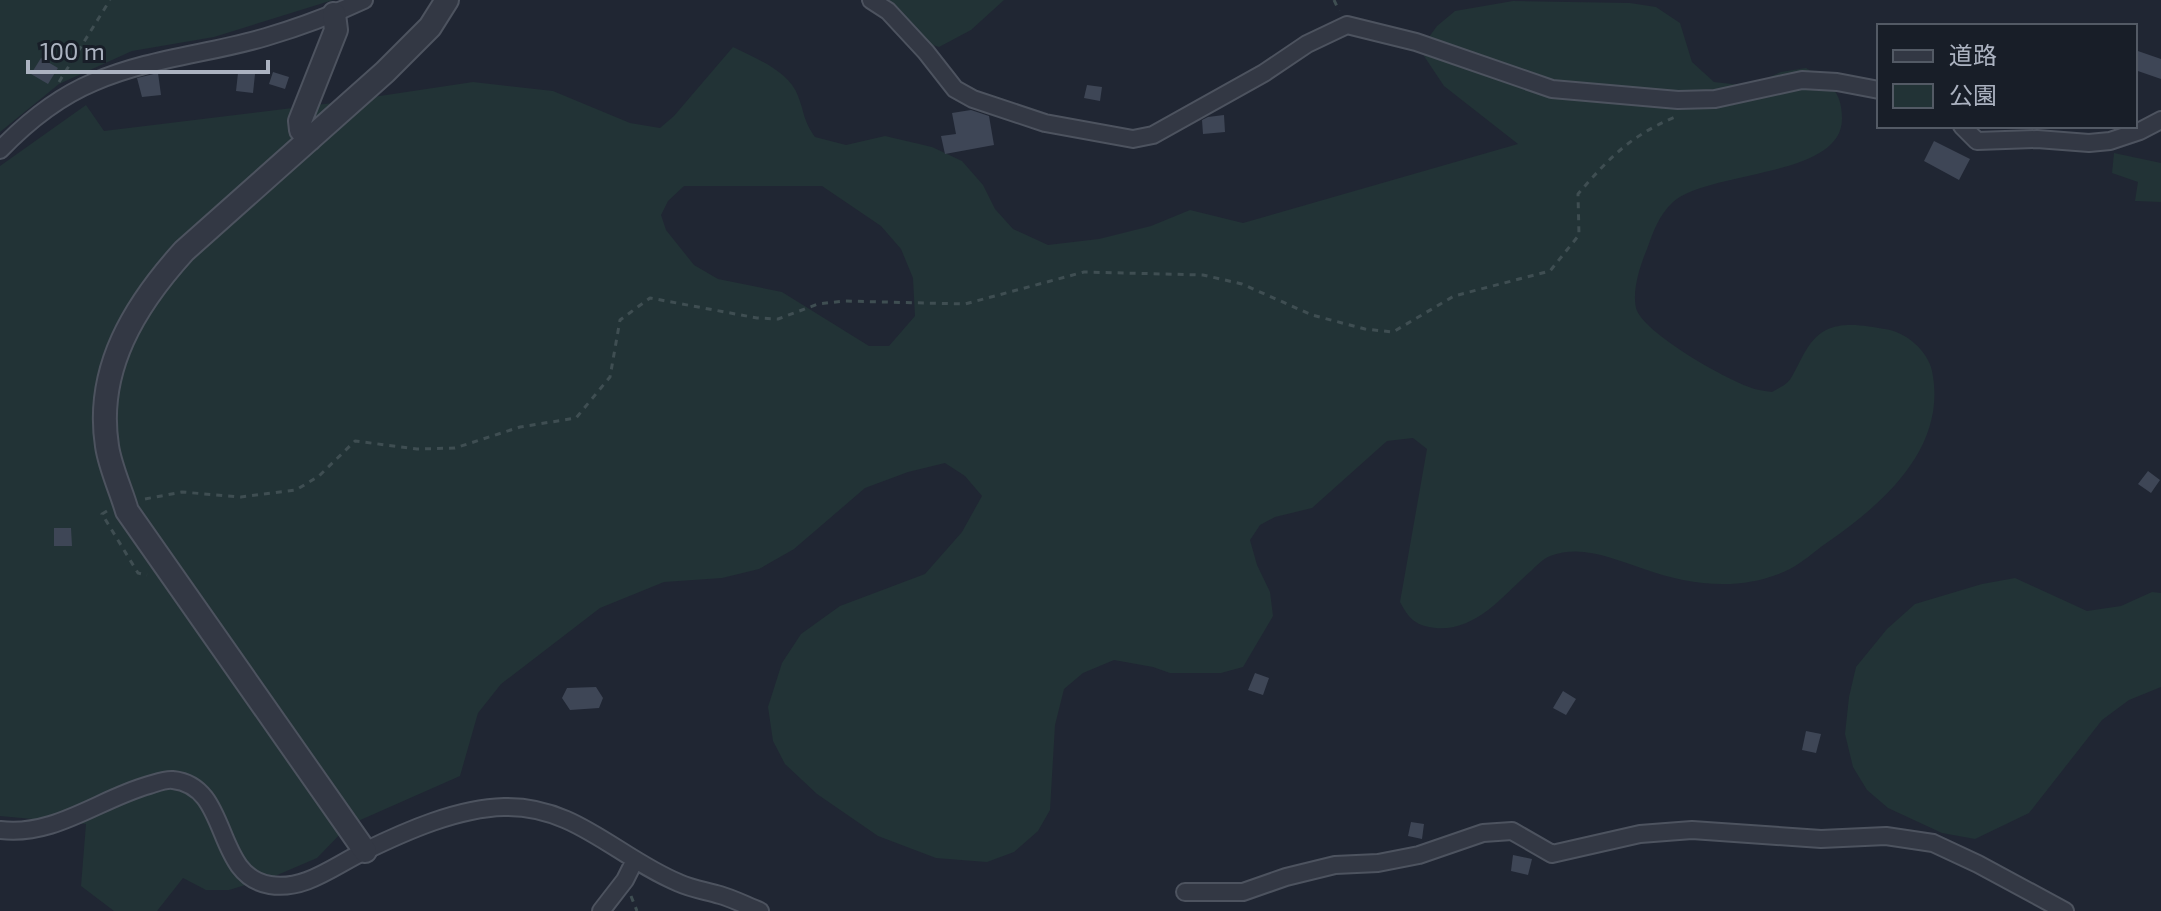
<svg xmlns="http://www.w3.org/2000/svg" width="2161" height="911" viewBox="0 0 2161 911" font-family="'Exo 2','Noto Sans JP',sans-serif">
	<style>
		.green { fill: #223336; fill-rule: evenodd }
		.building { fill: #3e4656 }
		.lines { fill: none; stroke-linecap: round; stroke-linejoin: round }
		.minor-casing { stroke: #4d535f; stroke-width: 20 }
		.tertiary-casing { stroke: #4d535f; stroke-width: 26 }
		.path { stroke: #3f4e52; stroke-width: 3; stroke-dasharray: 6 6; stroke-linecap: butt }
		.minor { stroke: #333844; stroke-width: 16 }
		.tertiary { stroke: #333844; stroke-width: 22 }
	</style>
	<rect width="100%" height="100%" fill="#202633"/>
	<path class="green" d="M0,0H333L214,37L132,51L59,84L0,132Z
		M888,0H1004L971,30L939,47C910,37 899,30 888,0Z
		M1513,1L1630,3L1656,7L1680,23L1692,62L1714,82L1749,86L1781,72L1806,68C1828,82 1842,90 1842,118C1843,178 1709,170 1673,202C1659,215 1653,232 1647,249C1640,266 1632,290 1636,308C1643,333 1724,378 1749,387C1756,390 1765,391 1772,392C1779,388 1788,384 1791,378C1801,362 1807,340 1826,330C1843,321 1868,326 1885,329C1906,332 1928,351 1932,371C1948,448 1882,505 1825,544C1814,552 1803,562 1790,569C1743,592 1692,586 1644,569C1613,559 1582,544 1550,556C1543,559 1537,565 1531,571C1503,595 1477,631 1436,628C1416,626 1409,619 1400,602L1427,449L1413,438L1387,441L1312,508L1275,517L1260,525L1250,540L1257,565L1270,592L1273,616L1243,667L1221,673H1170L1153,667L1114,660L1083,673L1064,689L1055,725L1050,810L1038,831L1014,852L987,862L936,858L878,836L817,794L785,764L773,741L768,707L782,663L801,634L840,606L925,574L962,532L982,496L965,476L945,463L908,472L865,488L794,549L759,569L722,578L664,582L600,608L501,684L478,713L460,776L349,825L317,858L275,876L229,890H206L183,878L157,911H114L81,886L86,824L0,816V166L86,105L104,131L333,103L473,82L553,91L630,123L660,128L674,116L733,47C755,58 789,71 798,96C805,114 803,120 815,137L846,145L885,136L932,147L962,161L983,185L995,209L1013,229L1048,245L1099,239L1151,226L1190,210L1243,223L1518,144L1444,86L1424,56V44L1437,26L1455,11ZM684,186H822L881,226L901,249L913,278L915,316L889,346H869L782,292L718,279L694,265L666,230L661,215L668,201Z
		M2114,153L2161,163V202L2135,201L2138,182L2112,173Z
		M2015,578L2087,611L2121,606L2152,592L2161,593V687L2129,700L2102,720L2029,813L1975,839L1942,833L1888,808L1867,790L1853,767L1845,734L1849,697L1856,667L1887,629L1915,604L1982,584Z"/>
	<path class="building" d="M2135,50L2161,59V79L2135,70Z
		M41,58L58,68L48,84L31,74Z
		M273,72L289,77L285,89L269,84Z
		M158,73L161,95L142,97L137,78Z
		M238,73L255,74L253,93L236,91Z
		M1087,85L1102,87L1100,101L1084,98Z
		M971,110L989,116L994,145L945,154L941,136L956,134L952,113Z
		M1224,115L1225,132L1203,134L1202,120L1208,117Z
		M1934,141L1970,159L1959,180L1924,161Z
		M2148,471L2160,480L2151,493L2138,484Z
		M54,528H71L72,546H54Z
		M1255,673L1269,678L1263,695L1248,690Z
		M596,687L603,698L599,708L570,710L562,698L567,688Z
		M1563,691L1576,699L1566,715L1553,708Z
		M1806,731L1821,734L1816,753L1802,750Z
		M1411,822L1424,824L1422,839L1408,836Z
		M1513,855L1532,859L1528,875L1511,871Z"/>
	<g class="lines">
		<g class="minor-casing">
			<path id="minor" d="M871,0L888,11L926,52L955,89L973,99L1045,123L1133,139L1153,135L1264,73L1307,44L1347,25L1416,42L1552,89L1678,100L1715,99L1802,80L1837,82L1879,90
				M1962,126L1977,141L2037,139L2089,143L2110,141L2140,131L2161,120
				M0,150C27,122 58,97 94,82C149,58 209,54 266,37C300,27 332,15 364,0
				M0,830C54,837 99,799 149,785C156,783 166,779 173,780C231,786 213,876 270,885C305,891 335,865 365,851C406,831 458,808 504,807C575,805 618,858 679,883C692,889 707,891 720,895C734,899 747,906 760,911
				M1185,892H1243L1286,877L1335,865L1378,863L1419,855L1483,833L1512,831L1552,854L1640,834L1692,830L1821,839L1886,836L1933,843L1978,864L2065,911
				M601,911L625,880L635,860"/>
		</g>
		<g class="tertiary-casing">
			<path id="tertiary" d="M310,139L301,130L300,121L336,30L334,14
				M365,851L127,511C121,490 110,467 107,446C95,369 135,305 184,251L385,72L430,27L447,0"/>
		</g>
		<path class="path" d="M1334,0L1339,11
			M59,82L110,0
			M145,499L182,492L241,497L296,490L319,476L355,441L417,449L455,448L520,427L576,418L610,377L620,320L650,298L757,318L778,319L818,304L844,301L965,304L1084,272L1203,275L1242,284L1312,315L1365,329L1393,332L1454,296L1550,271L1579,235L1578,194C1609,158 1630,136 1675,117
			M107,511L102,514L138,573L147,575
			M631,896L637,911"/>
		<use href="#minor" class="minor"/>
		<use href="#tertiary" class="tertiary"/>
	</g>
	<rect x="1877" y="24" width="260" height="104" fill="#181e28" stroke="#535a65" stroke-width="2"/>
	<rect x="1893" y="50" width="40" height="12" fill="#333844" stroke="#535a65" stroke-width="2"/>
	<text x="1949" y="64" font-size="24" fill="#acb3c1">道路</text>
	<rect x="1893" y="84" width="40" height="24" fill="#223336" stroke="#535a65" stroke-width="2"/>
	<text x="1949" y="104" font-size="24" fill="#acb3c1">公園</text>
	<path d="M28 60v12h240v-12" fill="none" stroke="#acb3c1" stroke-width="4"/>
	<text x="40" y="60" font-size="24" fill="#acb3c1" stroke="#181e28" stroke-width="6" paint-order="stroke">100 m</text>
</svg>
